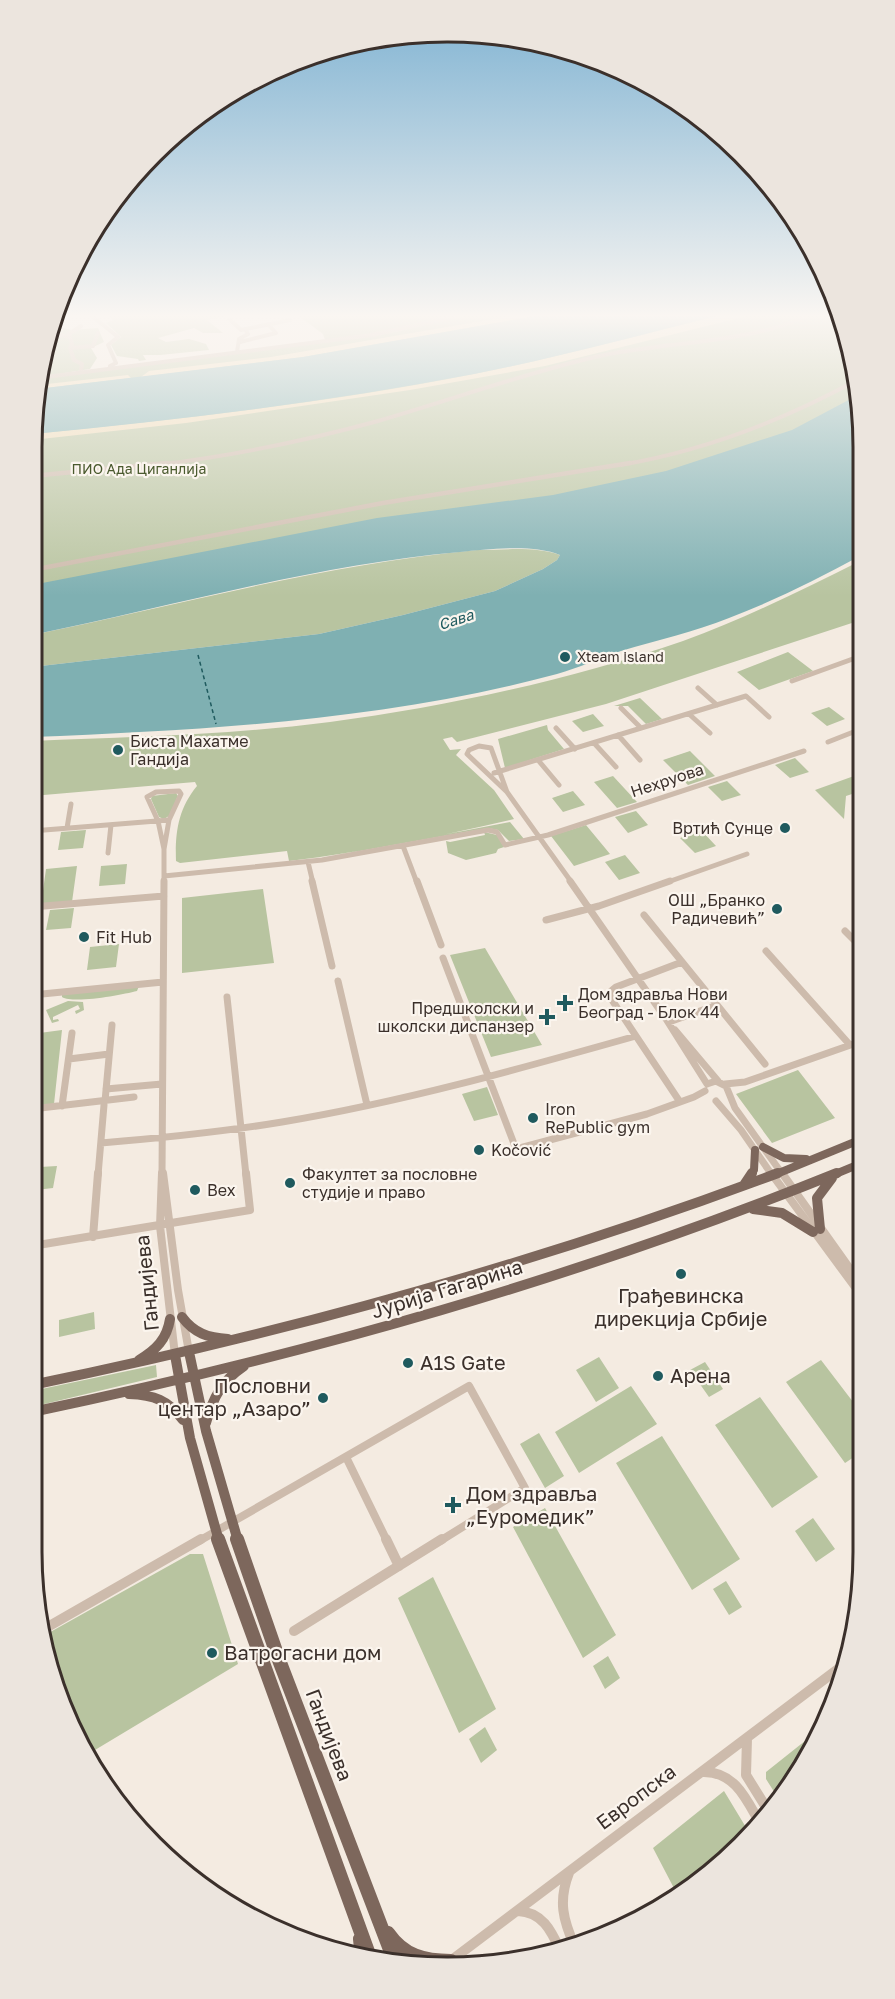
<svg xmlns="http://www.w3.org/2000/svg" width="895" height="1999" viewBox="0 0 895 1999" font-family="'Golos Text',sans-serif">
	<style>
		.green { fill: #b8c4a0 }
		.sand { fill: #efdcb8 }
		.water { fill: #7fb0b2 }
		.lines { fill: none; stroke-linecap: round; stroke-linejoin: round }
		.ferry { stroke: #1f5a5e; stroke-width: 1.5; stroke-dasharray: 4 3; stroke-linecap: butt }
		.minor-far5 { stroke: #cdbbac; stroke-width: 4 }
		.minor-far4 { stroke: #cdbbac; stroke-width: 4.5 }
		.minor-far3 { stroke: #cdbbac; stroke-width: 5 }
		.minor-far2 { stroke: #cdbbac; stroke-width: 7 }
		.minor-far1 { stroke: #cdbbac; stroke-width: 8 }
		.minor { stroke: #cdbbac; stroke-width: 10 }
		.major-far2 { stroke: #7d675c; stroke-width: 8 }
		.major-far1 { stroke: #7d675c; stroke-width: 10 }
		.major { stroke: #7d675c; stroke-width: 14 }
		.poi-dot { fill: #1f5a5e; stroke: #fbf5ee; stroke-width: 2 }
		.labels { text-anchor: middle; stroke-width: 4.5; stroke-linejoin: round; paint-order: stroke }
		.far-park-label { font-size: 14px; fill: #4a5a2e; stroke: #fbf5ee }
		.far-poi-label { font-size: 14px; fill: #3b302b; stroke: #fbf5ee; text-anchor: start }
		.far-water-label { font-size: 15px; font-style: italic; fill: #1f5a5e; stroke: #fbf5ee }
		.poi-label { font-size: 16px; fill: #3b302b; stroke: #fbf5ee; text-anchor: start }
		.street-label { font-size: 16px; fill: #3b302b; stroke: #fbf5ee }
		.near-street-label { font-size: 20px; fill: #3b302b; stroke: #fbf5ee }
		.near-poi-label { font-size: 20px; fill: #3b302b; stroke: #fbf5ee; text-anchor: start }
		.rim { fill: none; stroke: #3b302b; stroke-width: 3 }
	</style>
	<rect width="100%" height="100%" fill="#f4ebe1"/>
	<path class="green" d="M108,316H227L207,320L223,333H203L194,328L158,338L166,342L189,339L206,344L209,350L160,355H143L146,360L139,361L138,359L117,356L111,345L121,337L106,323L113,320Z
		M299,316H449L371,334L325,340L323,334Z
		M463,316H839L860,393V406L699,476L32,594V447L38,379L395,332Z
		M52,325L71,330L98,328L104,342L91,348L97,358L90,369L39,377Z
		M477,550C504,550 535,546 560,555L557,560L543,569L495,591L403,615L319,634L32,667V635C180,605 326,564 477,550Z
		M860,561L861,620L606,704L457,742L452,737L443,739L450,750L461,749L456,755L494,790L514,819C440,836 364,852 289,861L287,851L180,863L176,861C175,833 178,809 197,786L195,782L32,796V741C131,737 231,735 330,722C450,706 569,680 683,641C744,619 802,590 860,561Z
		M788,652L813,671L759,690L737,672Z
		M640,698L662,719L646,724L628,706H614Z
		M829,707L845,719L827,726L811,713Z
		M593,714L604,726L583,732L572,721Z
		M547,725L548,730L564,749L505,768L498,739Z
		M690,751L715,776L688,785L663,760Z
		M795,758L809,772L790,778L775,765Z
		M613,776L637,802L617,808L594,782Z
		M854,776L861,783V791L846,796L844,819L815,790Z
		M727,781L741,795L722,801L708,787Z
		M573,791L585,805L563,812L552,798Z
		M176,793L178,796L169,816L164,819L159,817L151,799L152,796Z
		M636,811L648,825L628,833L615,817Z
		M510,822L524,839L509,841L498,830L488,828L321,858Z
		M586,825L610,854L574,866L551,836Z
		M86,830L83,848L58,850L61,832Z
		M702,831L716,846L695,853L680,838Z
		M484,832L497,835L504,847L498,849L496,853L466,860L448,853L446,841L450,842L485,835Z
		M625,855L640,873L619,880L605,862Z
		M127,864L125,884L99,886L101,866Z
		M77,866L72,902L41,905L46,869Z
		M263,889L274,963L182,973V898Z
		M74,908L71,928L46,930L50,910Z
		M119,944L116,967L87,970L90,947Z
		M485,948L542,1045L491,1057L450,955Z
		M139,986L137,991C121,995 74,1004 62,997V994Z
		M68,1001L83,1002L84,1010L76,1014L75,1011L80,1009L78,1005L53,1017V1020L58,1019L59,1021L52,1023L46,1010Z
		M62,1030L54,1104L32,1107V1034Z
		M798,1070L835,1118L772,1143L736,1094Z
		M487,1087L498,1115L474,1121L462,1094Z
		M57,1166L53,1188L36,1190L40,1167Z
		M94,1312L95,1329L59,1337V1320Z
		M599,1357L619,1388L596,1402L576,1370Z
		M821,1360L863,1415V1451L845,1463L786,1382Z
		M705,1362L723,1389L709,1397L690,1370Z
		M156,1365L157,1377L32,1407V1391Z
		M631,1386L657,1424L579,1473L555,1432Z
		M760,1397L818,1477L772,1508L715,1425Z
		M539,1433L564,1476L545,1488L520,1444Z
		M662,1436L740,1559L692,1590L616,1463Z
		M545,1508L616,1635L583,1658L513,1527Z
		M813,1518L835,1549L816,1562L795,1531Z
		M190,1554H203L238,1664L85,1756L54,1686L45,1635Z
		M433,1577L496,1709L459,1733L398,1598Z
		M726,1581L742,1607L729,1615L713,1589Z
		M608,1656L620,1678L605,1689L593,1666Z
		M485,1727L497,1750L481,1763L469,1739Z
		M820,1729L778,1798L766,1779V1772Z
		M724,1791L750,1834L677,1894L653,1848Z"/>
	<path class="sand" d="M512,316H535L303,357L141,377L149,371L271,357Z
		M717,316H747L545,366L410,390L186,423L32,440L33,434C180,419 328,403 474,374C555,358 636,336 717,316Z
		M128,375L131,378L37,389L38,385Z"/>
	<path class="water" d="M535,316H717C636,336 555,358 474,374C328,402 180,420 33,434L37,389L303,357Z
		M860,394V556C818,579 774,601 729,618C694,632 657,640 621,651C599,658 579,668 557,674C385,720 208,730 32,737V667L319,634L403,615L495,591L543,569L557,560L560,555C535,544 488,549 460,552C315,565 174,606 32,635V585L377,518L553,495L666,471L792,430Z"/>
	<g class="lines">
		<path class="ferry" d="M198,655L216,724"/>
		<path class="minor-far5" d="M92,316L118,337L108,345L116,363L110,366
			M229,319L241,330L290,320
			M51,329L56,334L69,337
			M240,342L276,333L268,324
			M70,348L72,344L69,334L81,326
			M237,352L239,339L248,334L245,329
			M81,371L82,364L74,360L70,348L93,346L98,333
			M38,378L372,335L458,316
			M156,465C231,456 305,441 378,421C451,400 522,374 595,357C665,341 742,345 808,316
			M620,465C703,451 784,420 857,380"/>
		<path class="minor-far4" d="M32,476L167,463
			M32,570L383,503L630,463"/>
		<path class="minor-far3" d="M792,681L861,656
			M698,688L717,705
			M621,708L641,728
			M689,714L710,733
			M556,728L575,749
			M618,735L640,760
			M828,742L861,729
			M594,743L616,767
			M479,746L491,748L507,792L467,754L469,750Z
			M538,760L559,785
			M494,773L746,696L769,717
			M179,791L181,794L169,820L164,849L158,821L147,797L156,792Z
			M507,792L572,883
			M67,828L71,804
			M32,831L169,820
			M403,846L417,883
			M108,853L111,825
			M36,859L40,830
			M308,862L313,883
			M164,876L322,860L488,830L497,832L505,845L548,835L804,751
			M164,883V849
			M665,883L747,854"/>
		<path class="minor-far2" d="M312,881L332,966
			M417,881L441,945
			M570,881L666,1019L707,1084
			M32,907L164,896
			M644,915L765,1064
			M546,920L599,906L670,881
			M845,931L862,948
			M766,951L850,1045
			M443,958L516,1149L647,1114L694,1097L705,1091
			M338,981L367,1105
			M32,995L163,982
			M227,997L246,1175
			M669,1022L717,1005
			M675,1030L718,1081
			M69,1059L109,1054
			M707,1084L716,1081L726,1086L735,1108L783,1175
			M725,1084L745,1082L862,1041
			M106,1089L162,1084
			M105,1101L112,1025
			M716,1101L741,1130L772,1175
			M680,1102L610,997V992L616,987L682,962
			M62,1106L72,1033
			M32,1109L134,1097
			M101,1143C162,1138 222,1132 282,1122C402,1102 519,1069 636,1036
			M98,1175L104,1105
			M162,1175L164,881"/>
		<path class="minor-far1" d="M162,1173L160,1226L175,1355
			M163,1173L178,1290L189,1352
			M771,1173L863,1298
			M782,1173L863,1287
			M93,1237L98,1173
			M32,1246L250,1210L246,1173
			M346,1457L387,1541
			M199,1541L469,1386L525,1488L440,1541"/>
		<path class="minor" d="M386,1539L399,1566
			M44,1629L201,1539
			M294,1631L442,1539
			M747,1738L746,1775L769,1812
			M704,1772C736,1772 747,1801 761,1825
			M569,1873C558,1901 563,1920 575,1947
			M518,1911C542,1912 551,1930 560,1950
			M449,1962L846,1663"/>
		<path class="major-far2" d="M763,1147L784,1158L806,1159
			M751,1175L754,1170L755,1150
			M774,1175L862,1139
			M833,1175L862,1163"/>
		<path class="major-far1" d="M744,1185L752,1173
			M753,1209L782,1213L813,1232
			M820,1229L817,1198L832,1178
			M182,1317C194,1333 208,1338 228,1339
			M189,1352L206,1431L238,1541
			M175,1355L190,1438L219,1541
			M139,1360C156,1350 167,1339 170,1319
			M32,1385C285,1333 536,1264 778,1173
			M129,1394C154,1395 168,1400 183,1420
			M32,1412C310,1354 574,1279 837,1173
			M206,1423C213,1397 222,1381 244,1366"/>
		<path class="major" d="M218,1539L371,1960
			M237,1539L279,1660L394,1960
			M388,1933C404,1956 424,1961 451,1961
			M360,1939L362,1958"/>
	</g>
	<linearGradient id="sky" x2="0" y2="1"><stop stop-color="#7eb2d2"/><stop offset="0.53" stop-color="#faf6f2"/><stop offset="1" stop-color="#faf6f2" stop-opacity="0"/></linearGradient>
	<rect width="895" height="596" fill="url(#sky)"/>
	<g class="poi-dot">
		<circle cx="565" cy="657" r="6"/>
		<circle cx="118" cy="750" r="6"/>
		<circle cx="785" cy="828" r="6"/>
		<circle cx="777" cy="909" r="6"/>
		<circle cx="84" cy="937" r="6"/>
		<path d="M562 994h6v6h6v6h-6v6h-6v-6h-6v-6h6z"/>
		<path d="M544 1008h6v6h6v6h-6v6h-6v-6h-6v-6h6z"/>
		<circle cx="533" cy="1118" r="6"/>
		<circle cx="479" cy="1150" r="6"/>
		<circle cx="290" cy="1183" r="6"/>
		<circle cx="195" cy="1190" r="6"/>
		<circle cx="681" cy="1274" r="6"/>
		<circle cx="408" cy="1363" r="6"/>
		<circle cx="658" cy="1376" r="6"/>
		<circle cx="323" cy="1398" r="6"/>
		<path d="M450 1496h6v6h6v6h-6v6h-6v-6h-6v-6h6z"/>
		<circle cx="212" cy="1653" r="6"/>
	</g>
	<g class="labels">
		<g class="far-park-label">
			<text x="139" y="474">ПИО Ада Циганлија</text>
		</g>
		<g class="far-poi-label">
			<text x="577" y="662">Xteam island</text>
		</g>
		<g class="far-water-label">
			<text transform="translate(456 620) rotate(-18)" y="5">Сава</text>
		</g>
		<g class="poi-label">
			<text x="130" y="747">Биста Махатме<tspan x="130" dy="18">Гандија</tspan></text>
			<text x="773" y="834" text-anchor="end">Вртић Сунце</text>
			<text x="765" y="906" text-anchor="end">ОШ „Бранко<tspan x="765" dy="18">Радичевић”</tspan></text>
			<text x="96" y="943">Fit Hub</text>
			<text x="578" y="1000">Дом здравља Нови<tspan x="578" dy="18">Београд - Блок 44</tspan></text>
			<text x="534" y="1014" text-anchor="end">Предшколски и<tspan x="534" dy="18">школски диспанзер</tspan></text>
			<text x="545" y="1115">Iron<tspan x="545" dy="18">RePublic gym</tspan></text>
			<text x="491" y="1156">Kočović</text>
			<text x="302" y="1180">Факултет за пословне<tspan x="302" dy="18">студије и право</tspan></text>
			<text x="207" y="1196">Bex</text>
		</g>
		<g class="street-label">
			<text transform="translate(667 780) rotate(-18)" y="6">Нехруова</text>
		</g>
		<g class="near-street-label">
			<text transform="translate(147 1283) rotate(-96)" y="7">Гандијева</text>
			<text transform="translate(447 1289) rotate(-17)" y="7">Јурија Гагарина</text>
			<text transform="translate(329 1735) rotate(69)" y="7">Гандијева</text>
			<text transform="translate(636 1797) rotate(-37)" y="7">Европска</text>
		</g>
		<g class="near-poi-label">
			<text x="681" y="1303" text-anchor="middle">Грађевинска<tspan x="681" dy="23">дирекција Србије</tspan></text>
			<text x="420" y="1370">A1S Gate</text>
			<text x="670" y="1383">Арена</text>
			<text x="311" y="1393" text-anchor="end">Пословни<tspan x="311" dy="23">центар „Азаро”</tspan></text>
			<text x="466" y="1501">Дом здравља<tspan x="466" dy="23">„Еуромедик”</tspan></text>
			<text x="224" y="1660">Ватрогасни дом</text>
		</g>
	</g>
	<path d="M0 0H895V1999H0ZM447 42H448A405 405 0 0 1 853 447V1552A405 405 0 0 1 448 1957H447A405 405 0 0 1 42 1552V447A405 405 0 0 1 447 42Z" fill="#ece5de" fill-rule="evenodd"/>
	<path class="rim" d="M447 42H448A405 405 0 0 1 853 447V1552A405 405 0 0 1 448 1957H447A405 405 0 0 1 42 1552V447A405 405 0 0 1 447 42Z"/>
</svg>
